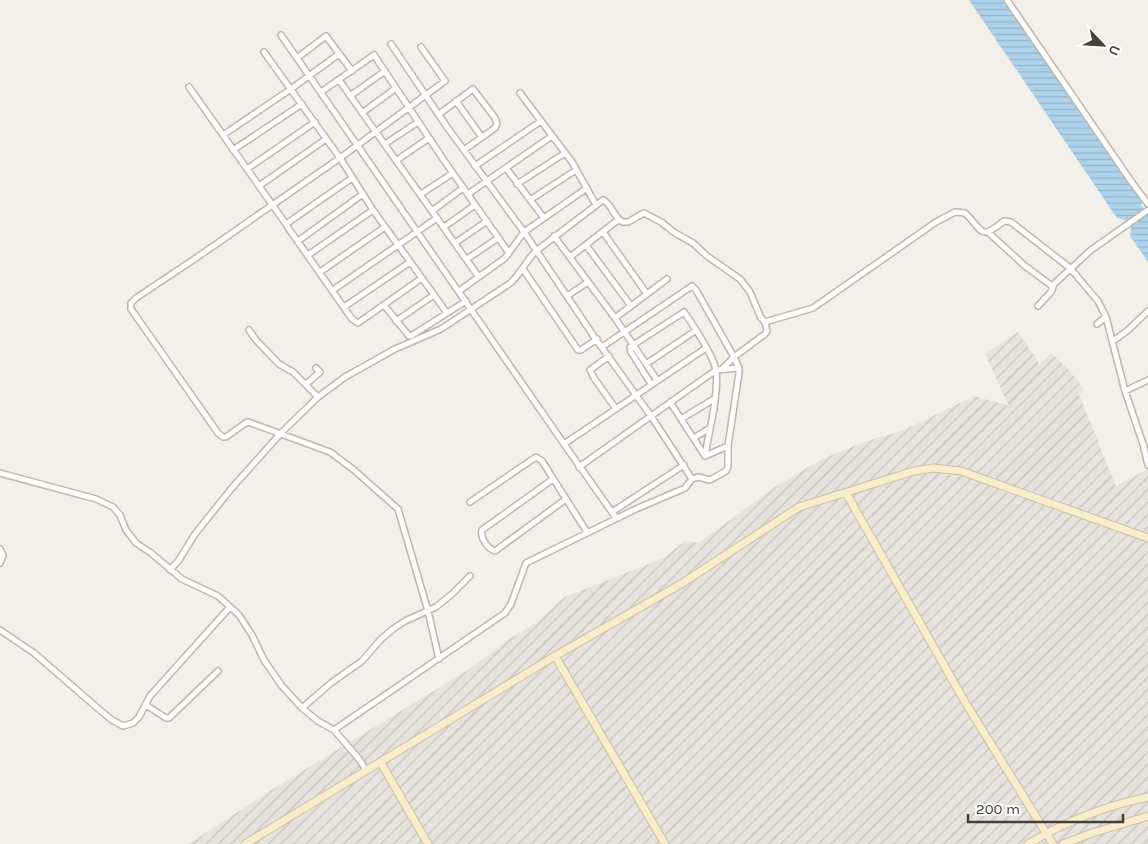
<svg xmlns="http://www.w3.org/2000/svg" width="1148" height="844" viewBox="0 0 1148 844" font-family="Karla,sans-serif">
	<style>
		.industrial { fill: url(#industrial-furrows) }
		.water { fill: url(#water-rules) }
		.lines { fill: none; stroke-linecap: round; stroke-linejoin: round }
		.street-casing { stroke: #bdb7ad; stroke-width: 8 }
		.secondary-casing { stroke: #cdc09e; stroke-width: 9 }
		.street { stroke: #fff; stroke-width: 5 }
		.secondary { stroke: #f9edcd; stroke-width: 7 }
	</style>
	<defs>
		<pattern id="industrial-furrows" width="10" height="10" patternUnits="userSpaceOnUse" patternTransform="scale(1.25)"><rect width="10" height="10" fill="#e6e2de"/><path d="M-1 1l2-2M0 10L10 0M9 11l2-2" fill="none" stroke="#c7c3bf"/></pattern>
		<pattern id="water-rules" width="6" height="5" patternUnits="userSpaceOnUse" patternTransform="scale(1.25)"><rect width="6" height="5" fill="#add2e9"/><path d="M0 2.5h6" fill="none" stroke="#96b5c9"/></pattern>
	</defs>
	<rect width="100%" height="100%" fill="#f3f0e9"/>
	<path class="industrial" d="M1018,332L1040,364L1051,353L1070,371L1084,390L1079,394L1116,486L1148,469V844H188L278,786L468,670L509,639L536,623L563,598L664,558L685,541L699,543L775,487L822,459L864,442L904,430L974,396L1009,406L985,354Z"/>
	<path class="water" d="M969,0H1004L1142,200L1141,205L1148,214V262L1130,236L1131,228L1125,220L1117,218Z"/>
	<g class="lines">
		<g class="street-casing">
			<path id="street" d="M1007,0L1133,184L1148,204
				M281,35L564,444
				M391,44L447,127L524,232L595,338L651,416L692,479
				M421,47L445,81L340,158L196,258L136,298L131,303V309L218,433L223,437H226L247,422L251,423L330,452L354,470L398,509L428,611L439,659
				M264,52L340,158L373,210L447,313
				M297,58L326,36L352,71
				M339,80L478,276
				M189,87L286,224
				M321,92L374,55L443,159L509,253
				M520,93L572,162L596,205
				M350,96L385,71
				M456,101L481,136
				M362,113L396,88
				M439,114L473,89L495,118L497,124L495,128L464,150
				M223,135L291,89L339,54
				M385,144L418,122
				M233,150L302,104
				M397,160L429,138
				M475,166L541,121
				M506,168L544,218
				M247,169L315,122
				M352,178L286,224L289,229L352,319L358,323L422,278
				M517,184L565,153
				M259,186L326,139
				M421,194L453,173
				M468,194L552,136
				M530,200L576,170
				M432,211L463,188
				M444,227L475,205
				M603,232L647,294
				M989,233L1025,266L1052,286
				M554,236L615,318L657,380
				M298,241L363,194
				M455,243L487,221
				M586,245L631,306
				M308,255L373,210
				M570,257L618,220
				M467,259L498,238
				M523,269L578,350H581L597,339
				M320,272L385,227
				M333,290L437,218
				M459,291L505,258L524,232L587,188
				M567,296L588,282
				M384,305L409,336H411L466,301
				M1038,306L1051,292L1054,284L1091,250L1148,210
				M344,307L410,262
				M615,318L667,279
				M396,321L434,295
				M1097,324L1106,317
				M249,330L256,340L279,364L293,372L318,397
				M1113,341L1127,331L1148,311
				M602,347L692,286L696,290L734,357L723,368
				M609,356L590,370L594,378L616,409
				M646,364L695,331
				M306,384L320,372L316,368
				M651,384L631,352L630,347L684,312C692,323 714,357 716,370C719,396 709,430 705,456
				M1125,391L1148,380
				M670,402L705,456L728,446
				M681,419L714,399
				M694,438L710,428
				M579,467L716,370L739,368
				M0,473L96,499L113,507L120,515L126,530L136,543L151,553L182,579L218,596L239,615L252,635L264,660L282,686L302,708L318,721L334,730L505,613L511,604L526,563L636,509L685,488L692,479L698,477L710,480L726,471L728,467V446L739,373V368L734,357L765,334L767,331L765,322
				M553,479L482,530C480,538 487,548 495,551L566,499
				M470,502L536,457L542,461L587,532
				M612,512L684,465
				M616,518L564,444L706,348
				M0,549L3,555L0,563
				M170,570L179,560L195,534L231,489L281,433L318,397L345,377L395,349L441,329L509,284C521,275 525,261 536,251L603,200C612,204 613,216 622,222H628L644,213L661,222L675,233L693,243L707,256L740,279L750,292L761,318L765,322L813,308L936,222L955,212L965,213C984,231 979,241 1004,221L1011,222L1070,268L1098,301L1106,317L1125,391L1143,444L1148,465
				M0,630L34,653L101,711L112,720L123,726L133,723L139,717L150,696L230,607
				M146,705L166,718H169L218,671
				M302,708L331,683L362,661L381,639L393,629L405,621L436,607L452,594L470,576
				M334,730L359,759L366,770"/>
		</g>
		<g class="secondary-casing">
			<path id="secondary" d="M846,493L965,702L1053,844
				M381,763L428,844
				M245,844L555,656
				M665,844L555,656L681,584L799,507L914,471L933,468L961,471L1148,538
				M1028,844C1065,822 1105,806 1148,797
				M1063,844L1092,833L1148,816"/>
		</g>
		<use href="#street" class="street"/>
		<use href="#secondary" class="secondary"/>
	</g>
	<g transform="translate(1103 45) rotate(115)" stroke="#ffffff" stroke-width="4" paint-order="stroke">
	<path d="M0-4L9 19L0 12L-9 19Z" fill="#464038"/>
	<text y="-8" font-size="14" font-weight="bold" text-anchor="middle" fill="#464038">U</text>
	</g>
	<path d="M968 814v8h155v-8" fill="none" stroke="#464038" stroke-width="2.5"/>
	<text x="976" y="814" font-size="15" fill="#464038" stroke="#ffffff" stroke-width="4" paint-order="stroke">200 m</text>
</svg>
